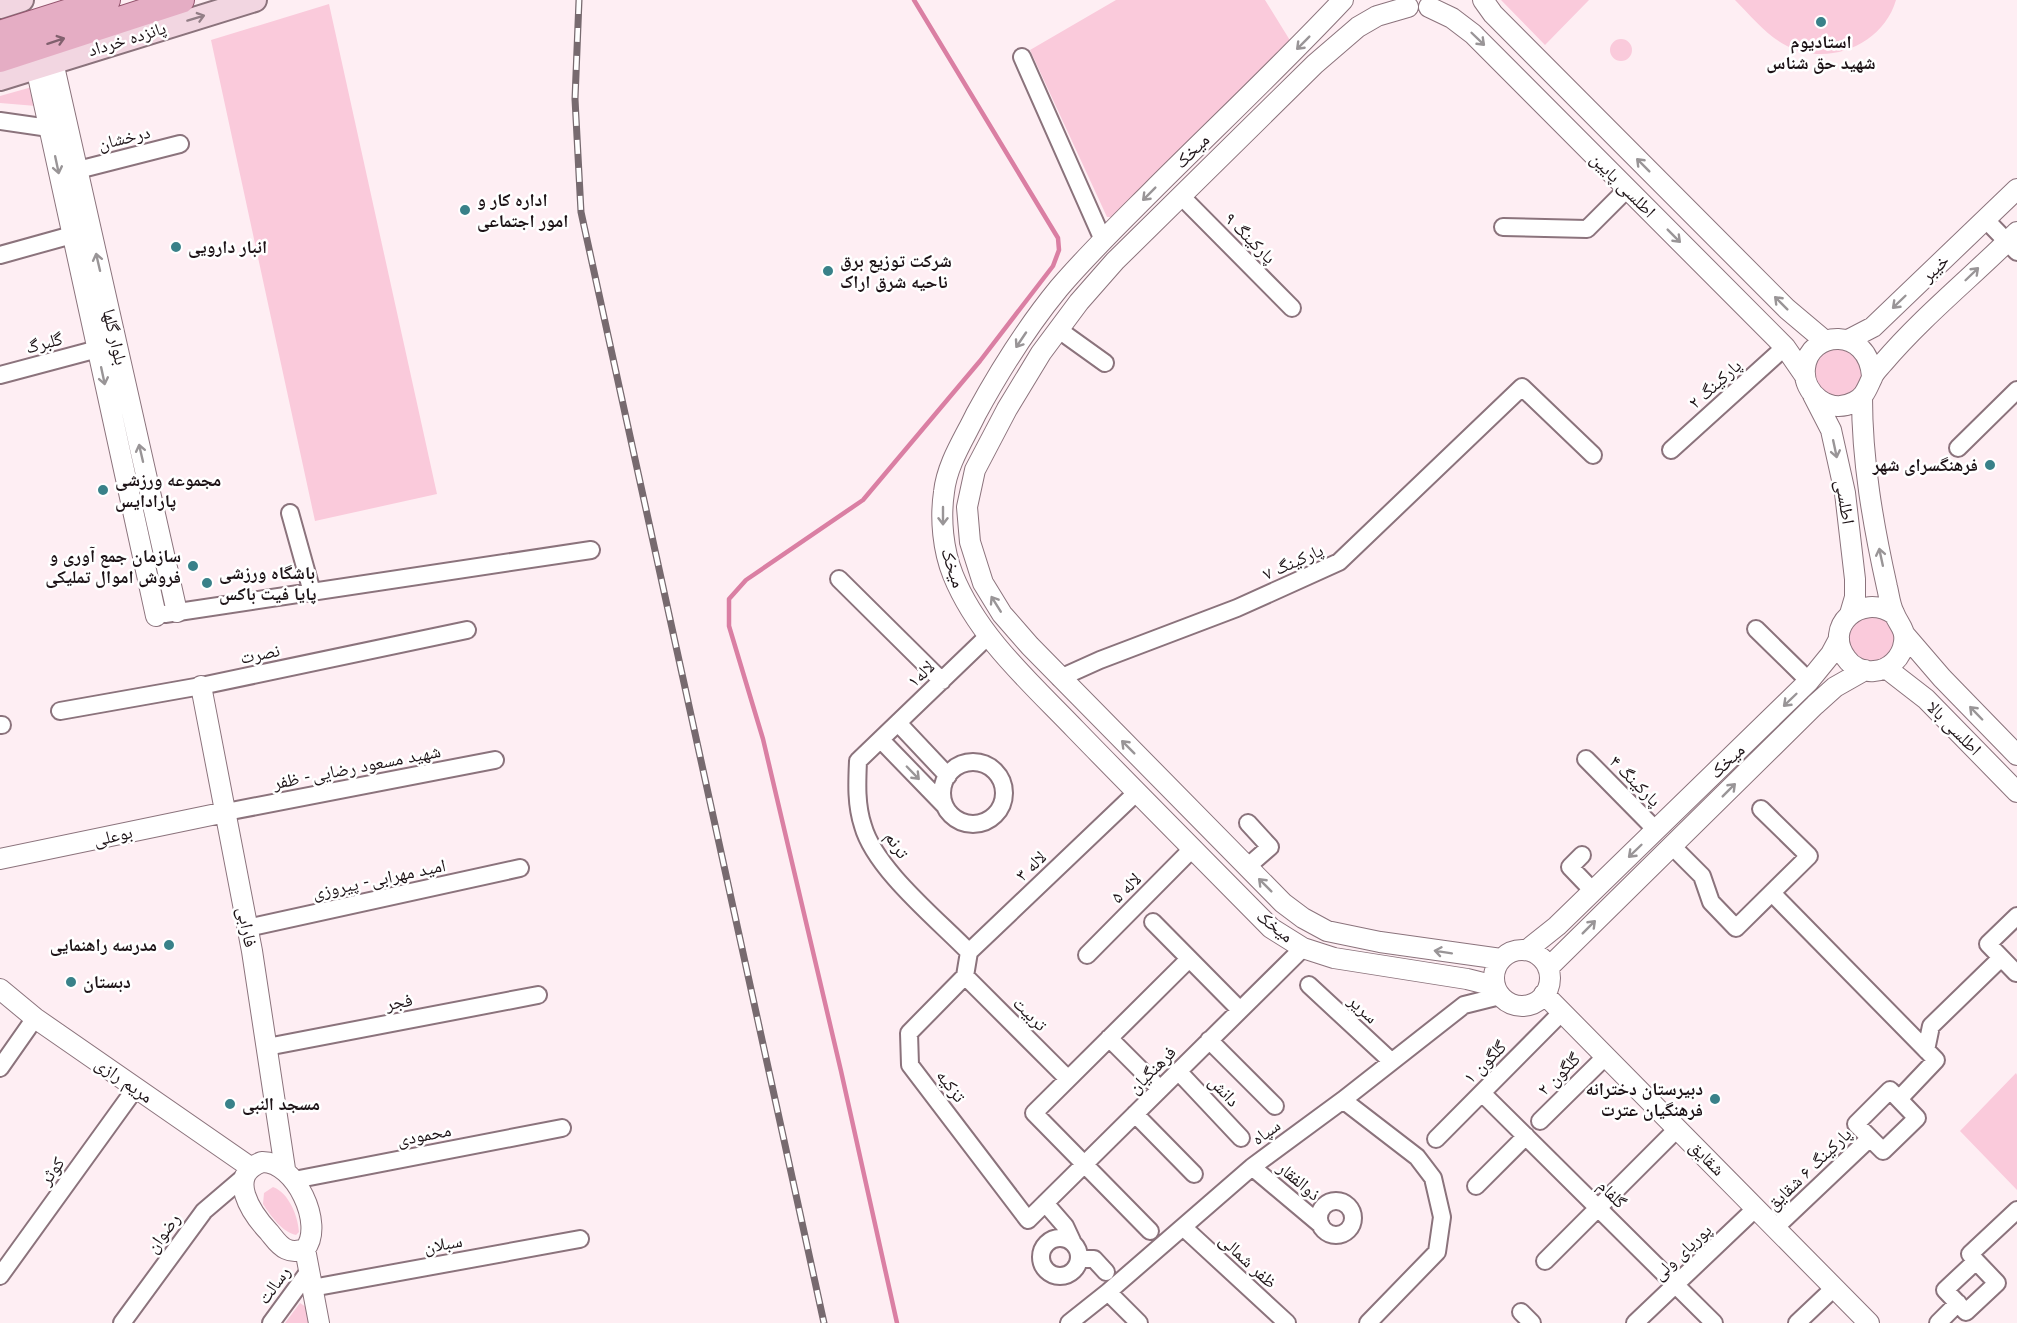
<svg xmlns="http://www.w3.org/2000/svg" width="2017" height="1323" viewBox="0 0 2017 1323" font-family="'PT Sans','Noto Naskh Arabic',sans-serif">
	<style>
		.green { fill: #facadb }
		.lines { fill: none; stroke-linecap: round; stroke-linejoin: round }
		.stream { stroke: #da7fa3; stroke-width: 4.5 }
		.minor-casing { stroke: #8b737c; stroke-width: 20 }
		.tertiary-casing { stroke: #8b737c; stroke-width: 22 }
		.secondary-casing { stroke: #8b737c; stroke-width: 26 }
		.primary-casing { stroke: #93546d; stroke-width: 28 }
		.minor { stroke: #fff; stroke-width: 16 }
		.tertiary { stroke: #fff; stroke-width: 20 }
		.secondary { stroke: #f2d6e1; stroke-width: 22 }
		.primary { stroke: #e5adc4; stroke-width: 26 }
		.rail-casing { stroke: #776a6f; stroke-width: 7 }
		.rail { stroke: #fff; stroke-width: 4.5; stroke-dasharray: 14; stroke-linecap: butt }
		.oneway { stroke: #927e86 }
		.oneway2 { stroke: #999597 }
		.oneway3 { stroke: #81606e }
		.poi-dot { fill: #398189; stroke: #fff; stroke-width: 2 }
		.labels { text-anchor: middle; stroke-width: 5; stroke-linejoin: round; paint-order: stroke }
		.street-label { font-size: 18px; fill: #1d1317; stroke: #fff }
		.poi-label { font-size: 18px; font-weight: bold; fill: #1d1317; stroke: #fff; text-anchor: start }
	</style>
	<rect width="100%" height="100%" fill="#feeef3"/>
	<path class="green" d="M1116,0H1265L1291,42L1116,217H1107L1030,50Z
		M1501,0H1589L1545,45Z
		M1735,0H1896C1883,45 1828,67 1787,46C1767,36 1751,16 1735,0Z
		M329,4L437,494L315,521L211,40Z
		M1610 50a11 11 0 1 1 22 0a11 11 0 1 1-22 0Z
		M32,87L36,106L0,103V96Z
		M1814 372a24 24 0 1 1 48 0a24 24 0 1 1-48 0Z
		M1849 639a23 23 0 1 1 46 0a23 23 0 1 1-46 0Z
		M2016,1073L2017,1075V1190L1960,1131Z
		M273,1187C289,1193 298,1216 299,1232L296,1235C282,1232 271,1216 263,1204L264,1193Z
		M300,1303L306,1307L309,1323H285Z"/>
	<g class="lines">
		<path class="stream" d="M897,1323L841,1071L763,739L729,626V599L746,580L863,500L980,361L1053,266L1059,250L1058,238L914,0"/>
		<g class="minor-casing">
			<path id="minor" d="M1022,57L1103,240
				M0,121L49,128
				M78,170L180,144
				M1181,196L1292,308
				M1986,220L2017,252
				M1503,227L1587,229L1627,189
				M0,255L72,235
				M1059,330L1105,363
				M0,375L109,346
				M1958,448L2017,390
				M1671,450L1785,347
				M290,513L312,592
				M839,579L942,681
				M165,614L591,550
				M1756,629L1809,681
				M1060,678L1100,660L1237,608L1339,562L1522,387L1593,455
				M60,711L201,686L467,630
				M899,724L948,776
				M0,725H2
				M881,740L945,806
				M1586,759L1656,830
				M942 793a31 31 0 1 1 62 0a31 31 0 1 1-62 0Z
				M226,812L495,760
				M1672,846L1702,876L1711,902L1736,928L1809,856L1761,809
				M1582,855L1570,867L1593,891
				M1247,867L1270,847L1248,823
				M1772,893L1936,1060L1899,1099
				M2017,916L1988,944L2016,973L2017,971
				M1153,922L1240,1010
				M247,928L520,868
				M969,952C937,919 875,869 863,826C856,805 857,783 858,761L988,636
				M1087,955L1193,848
				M965,976L909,1033L910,1065L1028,1220L1303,948
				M965,976L969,952L1137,792
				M965,976L1068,1079
				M1309,985L1391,1061
				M1109,1038L1160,1089
				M1209,1040L1275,1106
				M267,1047L538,995
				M1926,1050L1931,1026L2001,958
				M0,1068L35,1018
				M1178,1071L1241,1138
				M1890,1090L1917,1118L1883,1151L1856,1124Z
				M1482,1093L1714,1323
				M1343,1100L1417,1157L1433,1178L1442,1217L1437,1252L1368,1323
				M1135,1114L1194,1174
				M1540,1121L1606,1056
				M1436,1139L1562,1012
				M1252,1167L1321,1225
				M294,1180L562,1128
				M1476,1186L1526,1136
				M1319 1218a17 17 0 1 1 34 0a17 17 0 1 1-34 0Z
				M1045,1203L1065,1226L1072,1241
				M1183,1227L1287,1323
				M1775,1228L1870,1138
				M1150,1231L1034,1113L1189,959
				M1041 1257a19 19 0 1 1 38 0a19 19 0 1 1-38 0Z
				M1080,1259H1094L1106,1272
				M1545,1261L1671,1135
				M1976,1261L1997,1283L1966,1312L1945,1290Z
				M1976,1261L1970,1254L2017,1210
				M0,1276L135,1089
				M312,1288L580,1239
				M1108,1292L1139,1323
				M1521,1312L1532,1323
				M122,1323L204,1211L245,1176
				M271,1323L309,1271
				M1069,1323L1108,1292L1252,1167L1343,1100L1464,1005L1500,996
				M1635,1323L1756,1208
				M1797,1323L1834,1288
				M1938,1323L1958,1303"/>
		</g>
		<g class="tertiary-casing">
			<path id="tertiary" d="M1343,0C1281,66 1215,128 1151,192C1119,224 1088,254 1059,288C1027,327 1000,370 976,414C964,439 947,464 944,492C940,519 943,550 953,575C978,637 1031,683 1076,730C1141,797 1206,862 1271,928L1303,948L1334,958L1467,979L1495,986
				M1483,0L1493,14L1787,309L1825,341
				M1408,7L1377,16L1358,27L1315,64L1115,261L1079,302L1041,353L1007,409L975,470L967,507L970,542L983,583L1002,614L1030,646L1283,903L1303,918L1327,931L1380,942L1501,959
				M1429,7L1452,18L1473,34L1785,347L1805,376
				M53,62L177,612
				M36,67L156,616
				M1848,340L1873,327L2017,189
				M1872,376C1868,326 1809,330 1805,368C1802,394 1830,415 1854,402C1865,397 1867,388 1872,378C1874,372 1879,368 1883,363C1923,316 1973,276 2017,232
				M1813,395L1831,430L1845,493L1855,579V597L1850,614
				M1862,397C1862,461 1873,524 1887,587C1889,595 1890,606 1894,613C1898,624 1906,629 1904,642C1902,658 1889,670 1874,671C1863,672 1852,667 1846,658C1823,627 1860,592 1894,614
				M1905,635L1942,678L2017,755
				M1886,668L1926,699L2017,792
				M201,686L252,951L285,1169
				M0,859L226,812
				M1527,950L1557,926L1809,681L1831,654L1839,639
				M1494 978a28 28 0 1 1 56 0a28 28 0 1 1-56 0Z
				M1548,968L1815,705L1835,687L1865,670
				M0,989L35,1018L250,1167
				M1544,994L1869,1323
				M262,1162C295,1161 325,1225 305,1249C299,1251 292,1252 286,1249C279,1246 274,1238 269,1232C252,1214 225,1175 262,1162Z
				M305,1249L319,1323"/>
		</g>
		<g class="secondary-casing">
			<path id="secondary" d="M0,7L22,0
				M0,79L255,0"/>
		</g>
		<g class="primary-casing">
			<path id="primary" d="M0,34L107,0
				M0,59L181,0"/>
		</g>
		<use href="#minor" class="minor"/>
		<use href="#tertiary" class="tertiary"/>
		<use href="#secondary" class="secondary"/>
		<use href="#primary" class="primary"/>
		<g class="rail-casing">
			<path id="rail" d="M579,0L575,99L581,212L824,1323"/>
		</g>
		<use href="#rail" class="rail"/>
	</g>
	<defs><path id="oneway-shaft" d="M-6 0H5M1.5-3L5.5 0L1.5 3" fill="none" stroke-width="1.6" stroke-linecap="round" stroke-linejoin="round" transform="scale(1.5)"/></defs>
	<use class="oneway" href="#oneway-shaft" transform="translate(196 18) rotate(-17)"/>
	<g class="oneway2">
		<use href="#oneway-shaft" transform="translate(1478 39) rotate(44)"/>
		<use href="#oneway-shaft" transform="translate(1303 43) rotate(135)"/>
		<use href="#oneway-shaft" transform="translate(57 165) rotate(78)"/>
		<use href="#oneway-shaft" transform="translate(1643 165) rotate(-135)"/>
		<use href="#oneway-shaft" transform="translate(1149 194) rotate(135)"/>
		<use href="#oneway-shaft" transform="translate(1674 236) rotate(45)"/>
		<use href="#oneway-shaft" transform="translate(98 262) rotate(-103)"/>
		<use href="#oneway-shaft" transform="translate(1972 274) rotate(-44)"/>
		<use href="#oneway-shaft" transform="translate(1899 302) rotate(136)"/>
		<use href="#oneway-shaft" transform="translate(1781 303) rotate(-135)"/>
		<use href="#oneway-shaft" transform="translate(1021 340) rotate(124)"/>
		<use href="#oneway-shaft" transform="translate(103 376) rotate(78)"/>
		<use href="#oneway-shaft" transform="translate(1835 449) rotate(78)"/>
		<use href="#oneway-shaft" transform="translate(141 453) rotate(-103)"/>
		<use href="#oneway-shaft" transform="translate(943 516) rotate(90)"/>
		<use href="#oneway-shaft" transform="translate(1881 557) rotate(-102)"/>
		<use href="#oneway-shaft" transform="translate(996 604) rotate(-122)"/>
		<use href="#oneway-shaft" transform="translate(1790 700) rotate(136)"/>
		<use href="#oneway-shaft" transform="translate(1976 713) rotate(-134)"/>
		<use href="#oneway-shaft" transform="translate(1128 747) rotate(-135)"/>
		<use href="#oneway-shaft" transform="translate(913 773) rotate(46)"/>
		<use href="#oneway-shaft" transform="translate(1729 790) rotate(-45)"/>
		<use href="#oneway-shaft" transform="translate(1635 851) rotate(136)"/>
		<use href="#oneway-shaft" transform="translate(1265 885) rotate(-135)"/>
		<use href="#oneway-shaft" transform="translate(1589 927) rotate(-45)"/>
		<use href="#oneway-shaft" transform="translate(1443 952) rotate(-171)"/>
	</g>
	<use class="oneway3" href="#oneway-shaft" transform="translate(56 41) rotate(-18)"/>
	<g class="poi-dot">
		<circle cx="1821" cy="22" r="6"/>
		<circle cx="465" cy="210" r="6"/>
		<circle cx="176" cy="247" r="6"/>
		<circle cx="828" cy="271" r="6"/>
		<circle cx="1990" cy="465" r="6"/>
		<circle cx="103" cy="490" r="6"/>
		<circle cx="193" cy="566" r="6"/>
		<circle cx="207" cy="583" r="6"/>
		<circle cx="169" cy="945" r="6"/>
		<circle cx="71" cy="982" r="6"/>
		<circle cx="1715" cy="1099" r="6"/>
		<circle cx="230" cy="1104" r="6"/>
	</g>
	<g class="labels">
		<g class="street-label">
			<text transform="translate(127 39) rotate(-17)" y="6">پانزده خرداد</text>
			<text transform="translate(124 138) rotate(-14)" y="6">درخشان</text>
			<text transform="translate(1192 151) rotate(-45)" y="6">میخک</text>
			<text transform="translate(1623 185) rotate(45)" y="6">اطلسی پایین</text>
			<text transform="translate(1250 238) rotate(45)" y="6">پارکینگ ۹</text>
			<text transform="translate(1935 268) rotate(-44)" y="6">خیبر</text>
			<text transform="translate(115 337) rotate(77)" y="6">بلوار گلها</text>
			<text transform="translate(44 343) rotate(-15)" y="6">گلبرگ</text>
			<text transform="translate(1715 384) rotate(-42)" y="6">پارکینگ ۲</text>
			<text transform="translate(1845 502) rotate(81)" y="6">اطلسی</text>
			<text transform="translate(1293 562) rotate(-24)" y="6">پارکینگ ۷</text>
			<text transform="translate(953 568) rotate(72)" y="6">میخک</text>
			<text transform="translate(260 654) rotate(-12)" y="6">نصرت</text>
			<text transform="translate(921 674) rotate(-44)" y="6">لاله۱</text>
			<text transform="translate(1954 728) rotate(45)" y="6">اطلسی بالا</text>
			<text transform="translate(1727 761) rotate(-44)" y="6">میخک</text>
			<text transform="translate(357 767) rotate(-11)" y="6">شهید مسعود رضایی - ظفر</text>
			<text transform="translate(1635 781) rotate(45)" y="6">پارکینگ ۴</text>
			<text transform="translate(113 836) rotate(-12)" y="6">بوعلی</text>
			<text transform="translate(897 845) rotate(57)" y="6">ترنم</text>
			<text transform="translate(1031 866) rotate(-44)" y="6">لاله ۳</text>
			<text transform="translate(379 879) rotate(-12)" y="6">امید مهرابی - پیروزی</text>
			<text transform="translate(1126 888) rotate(-45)" y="6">لاله ۵</text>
			<text transform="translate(1275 926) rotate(38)" y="6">میخک</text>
			<text transform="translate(247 927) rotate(79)" y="6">فارابی</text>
			<text transform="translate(399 1002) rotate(-11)" y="6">فجر</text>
			<text transform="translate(1363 1009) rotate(43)" y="6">سریر</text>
			<text transform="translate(1030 1014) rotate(45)" y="6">تربیت</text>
			<text transform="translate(1485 1062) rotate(-45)" y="6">گلگون ۱</text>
			<text transform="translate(1152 1070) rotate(-45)" y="6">فرهنگیان</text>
			<text transform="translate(1559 1074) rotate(-45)" y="6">گلگون ۲</text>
			<text transform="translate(124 1080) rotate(35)" y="6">مریم رازی</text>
			<text transform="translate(951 1086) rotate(53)" y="6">تزکیه</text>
			<text transform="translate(1224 1091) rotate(47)" y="6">دانش</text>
			<text transform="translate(1266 1132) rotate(-36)" y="6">سپاه</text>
			<text transform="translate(424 1135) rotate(-11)" y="6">محمودی</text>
			<text transform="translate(1707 1158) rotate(45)" y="6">شقایق</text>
			<text transform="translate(1809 1169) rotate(-44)" y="6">پارکینگ ۶ شقایق</text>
			<text transform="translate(52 1171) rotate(-54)" y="6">کوثر</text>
			<text transform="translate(1299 1181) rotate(40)" y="6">ذوالفقار</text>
			<text transform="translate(1612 1194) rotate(45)" y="6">گلفام</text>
			<text transform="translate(163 1233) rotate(-54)" y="6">رضوان</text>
			<text transform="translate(443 1244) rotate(-10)" y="6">سبلان</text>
			<text transform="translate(1682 1252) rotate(-43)" y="6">پوریای ولی</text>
			<text transform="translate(1248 1261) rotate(43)" y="6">ظفر شمالی</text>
			<text transform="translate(274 1285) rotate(-54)" y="6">رسالت</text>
		</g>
		<g class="poi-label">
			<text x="1821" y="48" text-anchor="middle">استادیوم<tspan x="1821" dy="21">شهید حق شناس</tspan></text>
			<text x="477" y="206">اداره کار و<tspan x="477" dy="21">امور اجتماعی</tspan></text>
			<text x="188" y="253">انبار دارویی</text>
			<text x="840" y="267">شرکت توزیع برق<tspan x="840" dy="21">ناحیه شرق اراک</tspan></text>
			<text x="1978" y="471" text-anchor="end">فرهنگسرای شهر</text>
			<text x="115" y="486">مجموعه ورزشی<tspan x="115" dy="21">پارادایس</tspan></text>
			<text x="181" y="562" text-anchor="end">سازمان جمع آوری و<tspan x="181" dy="21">فروش اموال تملیکی</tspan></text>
			<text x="219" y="579">باشگاه ورزشی<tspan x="219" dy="21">پایا فیت باکس</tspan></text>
			<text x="157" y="951" text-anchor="end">مدرسه راهنمایی</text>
			<text x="83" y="988">دبستان</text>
			<text x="1703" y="1095" text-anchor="end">دبیرستان دخترانه<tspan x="1703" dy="21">فرهنگیان عترت</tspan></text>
			<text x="242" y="1110">مسجد النبی</text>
		</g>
	</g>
</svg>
